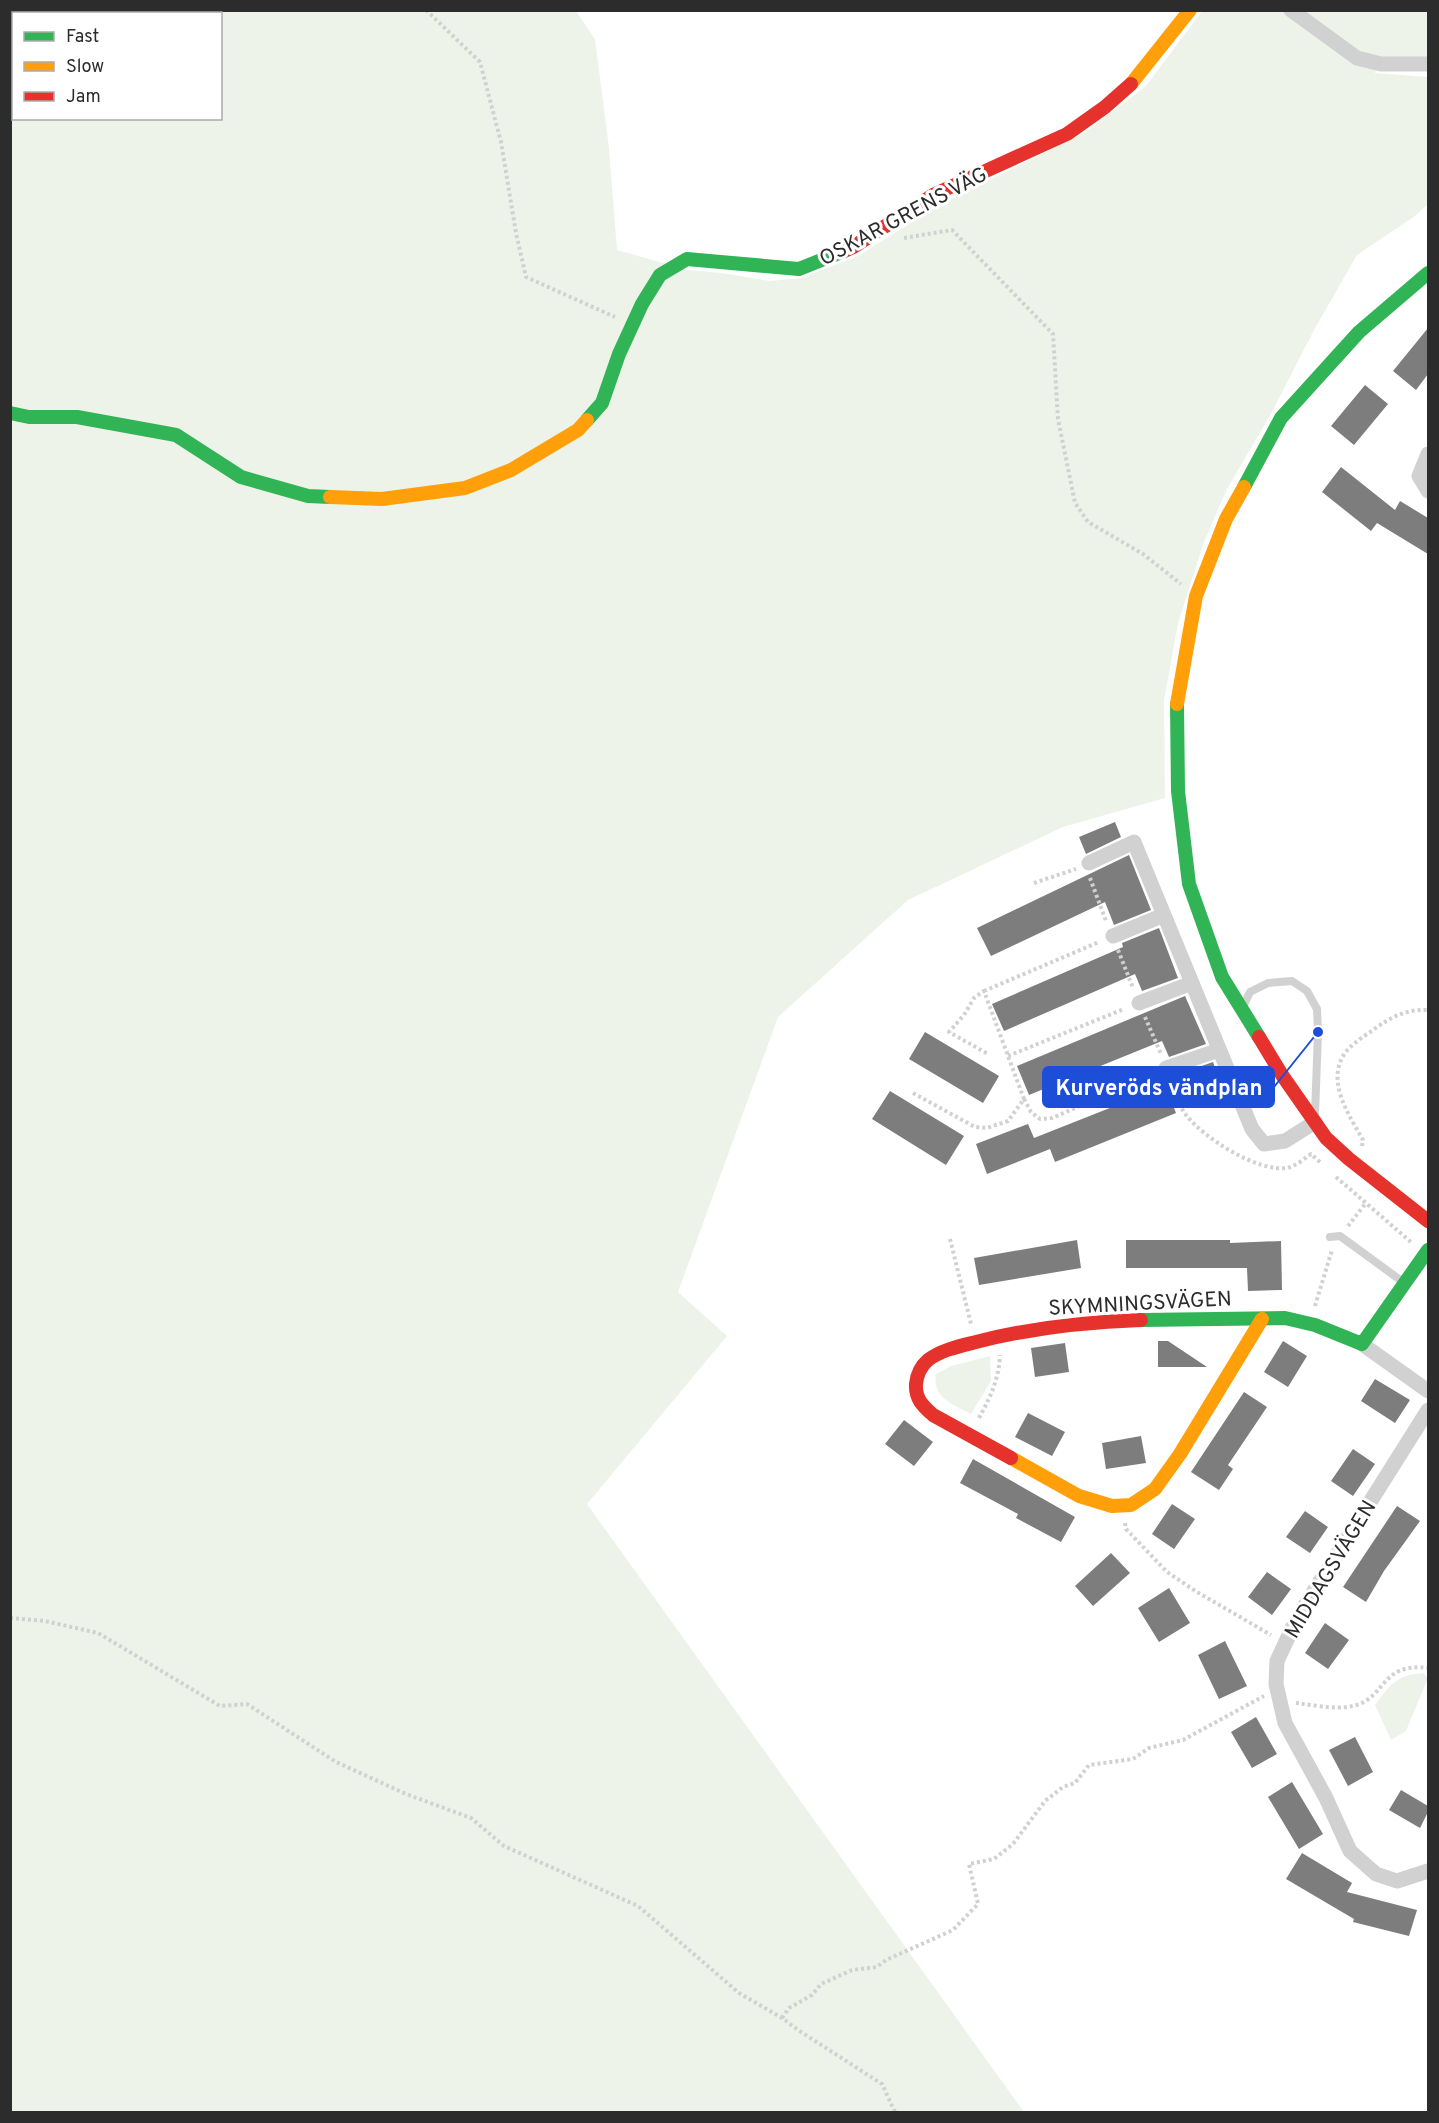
<svg xmlns="http://www.w3.org/2000/svg" width="1439" height="2123" viewBox="0 0 1439 2123" font-family="Overpass,sans-serif">
	<style>
		.green { fill: #eef3ea; fill-rule: evenodd }
		.building { fill: #7d7d7d }
		.lines { fill: none; stroke-linecap: round; stroke-linejoin: round }
		.path { stroke: #d1d1d1; stroke-width: 4; stroke-dasharray: 3 3; stroke-linecap: butt }
		.lane { stroke: #d1d1d1; stroke-width: 8 }
		.street { stroke: #d1d1d1; stroke-width: 15 }
		.fast { stroke: #30b455; stroke-width: 14 }
		.slow { stroke: #ff9f0a; stroke-width: 14 }
		.jam { stroke: #e5322d; stroke-width: 14 }
		.labels { text-anchor: middle; stroke-width: 6; stroke-linejoin: round; paint-order: stroke }
		.street-label { font-size: 21px; fill: #2c2c2c; stroke: #fff }
		.leader { fill: none; stroke: #1d4ed8; stroke-width: 2 }
		.callout-dot { fill: #1d4ed8; stroke: #fff; stroke-width: 2 }
		.callout { fill: #1d4ed8; stroke: #1d4ed8; stroke-width: 2 }
		.callout-label { font-size: 22px; text-anchor: middle; font-weight: bold; fill: #fff }
	</style>
	<rect width="100%" height="100%" fill="#fff"/>
	<path class="green" d="M11,11H576L595,39L609,148L617,250L688,270L722,273L770,281L801,278L858,256L939,205L1084,133L1146,86L1202,11H1428V58L1382,57L1375,73L1428,77V204L1415,216L1357,255L1314,330L1272,412L1227,489L1204,542L1178,623L1164,701L1165,798L1063,827L908,900L778,1017L678,1292L727,1336L587,1504L1024,2112H11ZM14,14H220V118H14Z
		M990,1356L991,1381L971,1414C953,1404 932,1398 936,1374L951,1366Z
		M1423,1673L1428,1678L1406,1731L1391,1740L1375,1705C1390,1685 1396,1675 1423,1673Z"/>
	<path class="building" d="M1428,328V374L1416,390L1393,371Z
		M1365,385L1388,404L1354,445L1331,426Z
		M1341,467L1395,510L1400,501L1428,518V554L1377,523L1371,531L1322,492Z
		M1115,822L1121,837L1086,854L1079,837Z
		M1129,855L1151,910L1114,925L1105,902L991,956L977,928Z
		M1159,928L1178,978L1142,991L1135,974L1004,1031L992,1004L1123,947L1122,943Z
		M1185,996L1206,1044L1169,1057L1162,1041L1029,1095L1017,1066Z
		M925,1032L999,1076L983,1103L909,1059Z
		M1213,1062L1220,1081L1171,1100L1176,1113L1055,1162L1050,1149L987,1174L976,1144L1028,1124L1034,1138L1178,1081L1176,1075Z
		M890,1091L964,1136L946,1165L872,1119Z
		M1077,1240L1081,1268L979,1285L974,1258Z
		M1126,1240H1230V1243L1281,1241L1282,1290L1248,1291L1247,1268H1126Z
		M1158,1341H1168L1207,1367H1158Z
		M1283,1341L1307,1356L1288,1387L1264,1372Z
		M1065,1343L1069,1372L1035,1377L1031,1348Z
		M1375,1379L1410,1400L1395,1423L1361,1401Z
		M1244,1392L1267,1407L1228,1465L1233,1469L1219,1490L1191,1472Z
		M1028,1413L1065,1432L1052,1456L1015,1437Z
		M904,1420L933,1442L914,1466L885,1444Z
		M1141,1436L1146,1463L1106,1469L1102,1443Z
		M1353,1449L1375,1464L1353,1496L1331,1481Z
		M973,1459L1075,1517L1061,1542L1016,1518L1018,1514L960,1483Z
		M1172,1504L1195,1519L1174,1549L1152,1534Z
		M1397,1506L1420,1521L1384,1571L1366,1602L1343,1587Z
		M1305,1511L1328,1527L1310,1553L1286,1537Z
		M1111,1553L1130,1573L1093,1606L1075,1586Z
		M1267,1572L1291,1589L1272,1615L1248,1597Z
		M1169,1588L1190,1623L1159,1642L1138,1608Z
		M1325,1623L1349,1640L1328,1669L1305,1653Z
		M1225,1641L1247,1686L1219,1699L1198,1655Z
		M1256,1717L1277,1754L1252,1768L1231,1732Z
		M1355,1737L1373,1772L1348,1786L1329,1750Z
		M1292,1782L1323,1834L1299,1849L1268,1797Z
		M1401,1790L1428,1806V1812L1420,1828L1389,1810Z
		M1302,1853L1352,1883L1347,1892L1417,1910L1409,1936L1353,1922L1354,1919L1286,1879Z"/>
	<g class="lines">
		<path class="path" d="M426,10L480,62L501,142L516,233L526,277L615,317
			M904,238L952,230L1053,334L1058,419L1075,503L1088,522L1143,554L1181,584
			M1090,878L1106,921
			M1034,883L1076,869
			M1118,950L1133,988
			M984,991L1099,942
			M1145,1017L1161,1054
			M1008,1056L1124,1009
			M1170,1081C1175,1092 1179,1106 1186,1115C1204,1138 1257,1172 1287,1168C1296,1166 1304,1159 1311,1154L1320,1162
			M913,1093L975,1127L987,1128L1008,1121L1024,1099L984,991L974,998L964,1015L949,1032L988,1054
			M1024,1099L1031,1112L1040,1119L1052,1118L1151,1075
			M1362,1146L1363,1140C1350,1117 1328,1085 1342,1058C1348,1046 1363,1037 1373,1030C1391,1017 1406,1009 1428,1010
			M1336,1177L1412,1243
			M1348,1226L1366,1203
			M950,1239L971,1324
			M1315,1306L1332,1250
			M979,1418C990,1398 999,1379 1000,1355
			M1125,1523L1126,1529L1167,1572L1197,1592L1271,1635
			M10,1618L45,1621L98,1633L220,1706L247,1704L336,1762L406,1794L471,1818L504,1846L638,1906L739,1993L782,2018L798,2030L882,2084L895,2112
			M1296,1703C1314,1705 1335,1710 1353,1706C1387,1698 1380,1662 1428,1668
			M782,2018L789,2008L812,1995L821,1984L852,1970L877,1967L886,1960L953,1930L978,1904L969,1864L994,1859L1013,1844L1045,1801L1063,1787L1075,1783L1089,1765L1133,1759L1149,1748L1183,1740L1264,1696"/>
		<path class="lane" d="M1243,1007L1250,992L1268,983L1292,981L1307,991L1317,1009L1318,1032L1315,1114
			M1330,1237L1340,1236L1403,1282"/>
		<path class="street" d="M1291,10L1357,58L1381,64H1428
			M1428,454L1419,476L1428,491
			M1089,863L1134,842L1252,1129L1264,1144L1285,1141L1315,1122
			M1113,936L1164,915
			M1139,1003L1192,983
			M1166,1068L1219,1050
			M1362,1344L1428,1391
			M1428,1410L1297,1618L1277,1661L1276,1684L1285,1723L1326,1798L1350,1851L1376,1874L1397,1881L1428,1871"/>
		<path class="fast" d="M10,413L29,417H77L176,435L241,477L308,496L330,497
			M587,420L602,403L619,354L642,304L660,275L687,259L799,269L844,251
			M1244,487L1281,418L1359,332L1428,273
			M1177,704L1178,791L1189,884L1222,977L1259,1037
			M1141,1320L1285,1318L1315,1325L1362,1344L1428,1250"/>
		<path class="slow" d="M1131,84L1190,10
			M330,497L382,499L465,488L511,470L578,430L587,420
			M1177,704L1196,596L1226,519L1244,487
			M1011,1458L1079,1496L1112,1506L1131,1505L1155,1489L1180,1454L1262,1319"/>
		<path class="jam" d="M844,251L853,247L935,194L1067,134L1105,107L1131,84
			M1259,1037L1282,1075L1326,1138L1349,1159L1428,1221
			M1011,1458L933,1415C923,1406 915,1399 916,1384C917,1374 921,1366 928,1360C941,1350 960,1346 976,1342C1030,1328 1085,1322 1141,1320"/>
	</g>
	<g class="labels">
		<g class="street-label">
			<text transform="translate(903 216) rotate(-28)" y="7">OSKAR GRENS VÄG</text>
			<text transform="translate(1140 1303) rotate(-3)" y="7">SKYMNINGSVÄGEN</text>
			<text transform="translate(1330 1569) rotate(-59)" y="7">MIDDAGSVÄGEN</text>
		</g>
	</g>
	<path class="leader" d="M1318 1032L1274 1087"/>
	<circle class="callout-dot" cx="1318" cy="1032" r="6"/>
	<rect class="callout" x="1043" y="1067" width="231" height="40" rx="6"/>
	<g class="callout-label">
		<text x="1159" y="1095">Kurveröds vändplan</text>
	</g>
	<rect width="1439" height="2123" fill="none" stroke="#2c2c2c" stroke-width="24"/>
	<rect x="12" y="12" width="210" height="108" fill="#ffffff" stroke="#ababab" stroke-width="1.5"/>
	<rect x="24" y="32" width="30" height="9" fill="#30b455" stroke="#ababab" stroke-width="1.5"/>
	<text x="66" y="42" font-size="18" fill="#2c2c2c">Fast</text>
	<rect x="24" y="62" width="30" height="9" fill="#ff9f0a" stroke="#ababab" stroke-width="1.5"/>
	<text x="66" y="72" font-size="18" fill="#2c2c2c">Slow</text>
	<rect x="24" y="92" width="30" height="9" fill="#e5322d" stroke="#ababab" stroke-width="1.5"/>
	<text x="66" y="102" font-size="18" fill="#2c2c2c">Jam</text>
</svg>
